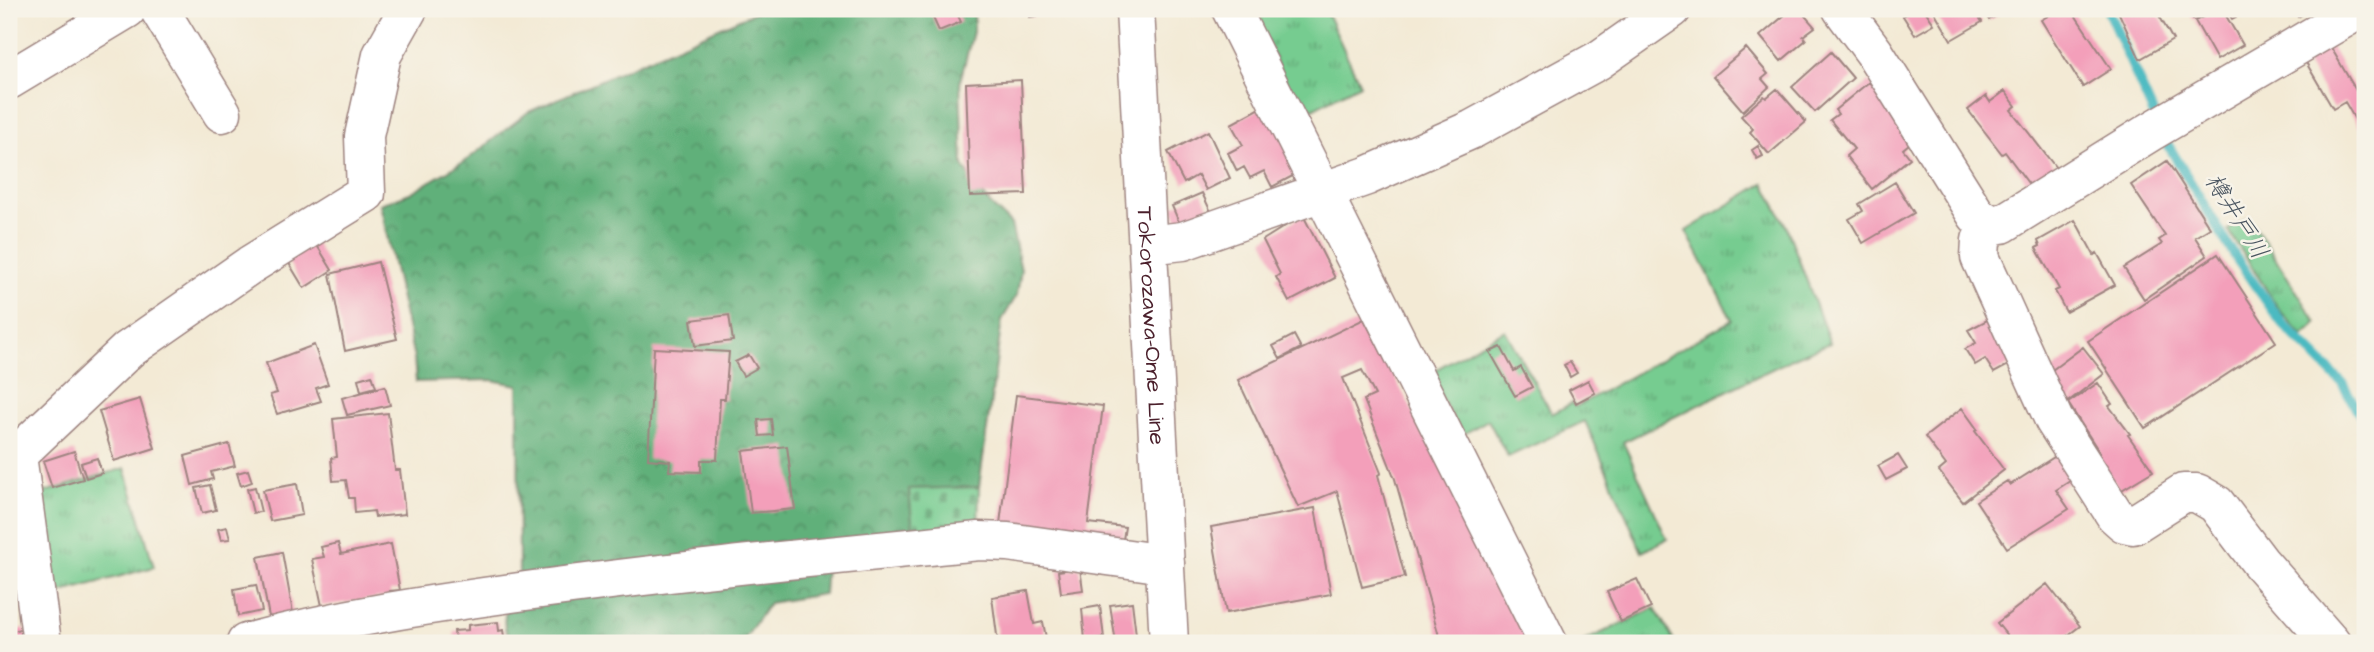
<svg xmlns="http://www.w3.org/2000/svg" width="2374" height="652" viewBox="0 0 2374 652" font-family="'Architects Daughter','Klee One',sans-serif">
	<style>
		.grass { fill: url(#grass-tufts); stroke: #60765e; stroke-width: 2 }
		.forest { fill: url(#forest-crowns); stroke: #556852; stroke-width: 2 }
		.cemetery { fill: url(#cemetery-stones); stroke: #60765e; stroke-width: 2 }
		.lines { fill: none; stroke-linecap: round; stroke-linejoin: round }
		.stream { stroke: #4bbac1; stroke-width: 10 }
		.building { fill: #f39fba }
		.minor-casing { stroke: #9e8480; stroke-width: 41 }
		.major-casing { stroke: #9e8480; stroke-width: 41 }
		.minor { stroke: #fff; stroke-width: 38 }
		.major { stroke: #fff; stroke-width: 38 }
		.labels { text-anchor: middle; stroke-width: 5; stroke-linejoin: round; paint-order: stroke }
		.street-label { font-size: 23px; fill: #4a1f2b; stroke: #f7f3e8 }
		.water-label { font-size: 24px; font-style: italic; fill: #4a5560; stroke: #f7f3e8 }
	</style>
	<defs>
		<pattern id="grass-tufts" width="24" height="20" patternUnits="userSpaceOnUse" patternTransform="scale(1.75)"><rect width="24" height="20" fill="#76cc90"/><path d="M3 7l-1-3M5 7V3M7 7l1-3M15 17l-1-3M17 17v-4M19 17l1-3" fill="none" stroke="#63a576"/></pattern>
		<pattern id="forest-crowns" width="20" height="18" patternUnits="userSpaceOnUse" patternTransform="scale(1.75)"><rect width="20" height="18" fill="#60b07a"/><path d="M2 6a3 3 0 1 1 6 0M12 15a3 3 0 1 1 6 0" fill="none" stroke="#518f64"/></pattern>
		<pattern id="cemetery-stones" width="16" height="16" patternUnits="userSpaceOnUse" patternTransform="scale(1.75)"><rect width="16" height="16" fill="#76cc90"/><path d="M2 7V4a2 2 0 0 1 4 0v3zM10 15v-3a2 2 0 0 1 4 0v3z" fill="#63a576"/></pattern>
	</defs>
	<rect width="100%" height="100%" fill="#f7f3e8"/>
	<filter id="ink" filterUnits="userSpaceOnUse"><feTurbulence type="fractalNoise" baseFrequency=".0143" numOctaves="2"/><feDisplacementMap in="SourceGraphic" scale="14" xChannelSelector="R" yChannelSelector="G"/><feConvolveMatrix kernelMatrix="1 2 1 2 8 2 1 2 1" color-interpolation-filters="sRGB"/></filter>
	<filter id="wash" filterUnits="userSpaceOnUse"><feTurbulence type="fractalNoise" baseFrequency=".00686" numOctaves="4" result="noise"/><feDisplacementMap in="SourceGraphic" scale="28" xChannelSelector="R" yChannelSelector="G"/><feGaussianBlur stdDeviation="1.57" result="paint"/><feColorMatrix in="noise" values="0 0 0 0 0 0 0 0 0 0 0 0 0 0 0 0 0 1.4 0 .05"/><feComposite in="paint" operator="in"/></filter>
	<g filter="url(#wash)">
		<rect width="100%" height="100%" fill="#f3ead5"/>
		<path class="grass" d="M1269,9H1325L1360,84L1301,115L1257,22Z
			M1764,183L1787,228L1830,343L1794,358L1623,442L1667,539L1642,552L1585,421L1508,457L1488,420L1462,435L1428,374L1505,330L1552,414L1572,403L1575,407L1732,320L1686,231Z
			M2249,217L2317,323L2303,336L2281,312L2228,230Z
			M125,468L154,567L44,597L32,496Z
			M1655,608L1675,643H1580Z"/>
		<path class="forest" d="M762,9H975L973,32L960,81L963,166L990,204L1011,224L1021,270L1017,295L1002,320L979,487L909,489L914,541L826,566L824,594L769,603L742,643H517C493,630 509,599 519,581L518,385L491,380L416,382L414,358L380,204L410,193L468,159L528,112Z"/>
		<path class="cemetery" d="M979,487L978,536L914,541L909,489Z"/>
		<g class="lines">
			<path class="stream" d="M2107,9L2165,140L2236,258L2282,323L2342,383L2365,423"/>
		</g>
		<g id="blocks">
			<path class="building" d="M929,9H955L961,22L939,31Z
				M1029,9H1069V10L1030,17Z
				M1792,9H1799L1815,27L1803,36L1806,40L1781,61L1760,36Z
				M1914,9H1924L1934,24L1915,35L1903,16Z
				M1937,9H1974L1982,22L1951,40L1934,11Z
				M1982,9H1999L2001,13L1989,20Z
				M2060,9H2071L2111,69L2083,87L2041,20Z
				M2117,9H2163L2157,12L2173,40L2140,59Z
				M2187,9H2210L2193,19Z
				M2217,9H2222L2243,45L2217,60L2195,21Z
				M2226,9H2239L2241,14L2232,19Z
				M2293,9H2312L2298,17Z
				M2329,44L2365,106V137L2345,102L2333,109L2304,59Z
				M1746,48L1768,74L1762,79L1769,87L1743,111L1713,76Z
				M1831,52L1853,78L1815,112L1792,87Z
				M1021,80L1026,194L970,196L966,83Z
				M1869,82L1915,139L1903,149L1910,158L1872,189L1846,156L1854,149L1830,120L1838,114L1835,110Z
				M1777,89L1806,122L1769,154L1750,132L1753,129L1741,116L1764,96L1766,98Z
				M2005,91L2016,106L2011,110L2056,168L2031,187L2005,152L2002,154L1968,110L1986,96L1990,102Z
				M1264,106L1304,170L1272,187L1264,171L1250,178L1244,167L1237,171L1228,153L1243,145L1231,124Z
				M1208,131L1230,178L1206,190L1198,175L1184,183L1168,152Z
				M1758,146L1763,156L1757,159L1752,150Z
				M2167,161L2210,228L2195,237L2207,256L2144,299L2124,268L2162,244L2159,240L2165,236L2131,185Z
				M1895,182L1914,213L1863,243L1849,219L1863,211L1859,204Z
				M1202,193L1212,214L1181,227L1172,206Z
				M1303,215L1335,278L1289,302L1276,277L1280,274L1263,240Z
				M2075,220L2094,255L2097,253L2115,285L2066,312L2055,291L2059,289L2036,248L2040,246L2038,241Z
				M315,242L332,270L304,288L287,260Z
				M2218,254L2276,342L2145,428L2088,341Z
				M378,262L397,339L345,351L330,274Z
				M729,315L733,341L695,346L691,320Z
				M1364,319L1381,352L1537,643H1441L1395,479L1364,400L1375,395L1362,370L1343,378L1381,473L1378,475L1405,577L1362,587L1337,491L1298,507L1238,380Z
				M1989,319L2014,362L1994,373L1985,359L1975,365L1965,349L1976,343L1968,330Z
				M1294,335L1301,348L1280,359L1273,346Z
				M314,345L328,384L316,388L321,401L277,414L270,395L277,393L266,363Z
				M1501,347L1514,371L1521,367L1532,387L1515,396L1490,352Z
				M2083,347L2104,374L2065,404L2044,376Z
				M654,348L729,352L725,399H720L717,460H701V472L669,471L670,461L648,459Z
				M749,355L757,368L743,376L735,362Z
				M1570,362L1577,373L1570,377L1564,365Z
				M372,375L376,387L361,391L358,379Z
				M1588,380L1595,393L1576,403L1569,390Z
				M2098,383L2112,404L2109,406L2130,434L2128,435L2153,471L2120,491L2096,456L2100,453L2068,403Z
				M385,386L390,405L347,415L342,398Z
				M1016,395L1103,406L1088,523L1125,527L1122,546L1000,524Z
				M140,399L155,448L114,461L99,411Z
				M1962,408L1977,429L1975,431L2004,470L1963,502L1939,471L1946,465L1925,437Z
				M388,413L395,470H400L405,514L375,517L374,511L355,513L354,498H349L346,480L333,481L331,458L337,457L333,419Z
				M771,419L773,435L760,436L758,420Z
				M229,444L235,466L211,472L213,479L192,485L185,456Z
				M787,446L795,509L751,513L743,451Z
				M74,451L83,479L52,488L43,461Z
				M2059,454L2073,479L2056,490L2069,509L2007,548L1976,501L2007,481L2010,485Z
				M1898,455L1907,469L1886,480L1878,466Z
				M97,458L102,473L86,478L81,463Z
				M248,470L252,482L241,486L237,473Z
				M297,484L302,515L270,521L263,490Z
				M210,485L216,510L202,513L196,488Z
				M255,487L261,512L253,513L247,489Z
				M1315,508L1331,594L1226,613L1211,527Z
				M227,527L230,539L221,540L218,529Z
				M338,543L341,554L391,544L400,590L390,591L391,596L322,606L312,559L324,557L321,547Z
				M282,552L293,613L269,617L258,557Z
				M12,554L19,565L10,570L16,580L9,584V555Z
				M1080,568L1083,590L1061,593L1058,571Z
				M1637,579L1651,608L1621,622L1607,592Z
				M2047,584L2080,626L2058,643H2013L1997,623Z
				M256,585L262,611L238,616L234,589Z
				M1028,591L1034,624L1043,622L1047,643H998L992,597Z
				M1132,602L1137,643H1116L1110,605Z
				M1100,606L1104,638L1085,640L1082,609Z
				M498,622L499,631L503,630L505,643H455L454,631L468,630V625Z
				M25,628L29,643H9V632Z"/>
		</g>
	</g>
	<g filter="url(#ink)">
		<use href="#blocks" fill-opacity="0" stroke="#9e8480" stroke-width="2"/>
		<g class="lines">
			<g class="minor-casing">
				<path id="minor" d="M159,9L222,113
					M1231,9L1548,643
					M1842,9L1874,52L1977,216L1991,224H2002L2150,132L2360,9
					M9,80L127,9
					M1991,224L1981,240L1980,257L2054,420L2115,515L2124,523L2133,525L2183,493H2197L2216,504L2260,562L2331,643
					M1148,245L1183,241L1367,176L1473,129L1599,60L1672,9
					M42,643L17,455L128,350L250,265L366,193L364,136L382,55L408,9
					M246,643C338,618 432,604 526,591C677,570 828,556 979,541L1008,542L1165,564"/>
			</g>
			<g class="major-casing">
				<g id="major">
					<path id="s1" d="M1135,9L1169,643"/>
				</g>
			</g>
			<use href="#minor" class="minor"/>
			<use href="#major" class="major"/>
		</g>
	</g>
	<g class="labels">
		<g class="street-label">
			<text dy="8" stroke="none"><textPath href="#s1" startOffset="317">Tokorozawa-Ome Line</textPath></text>
		</g>
		<g class="water-label">
			<text transform="translate(2237 216) rotate(58)" y="8">樽井戸川</text>
		</g>
	</g>
	<rect width="2374" height="652" fill="none" stroke="#f7f3e8" stroke-width="35"/>
</svg>
